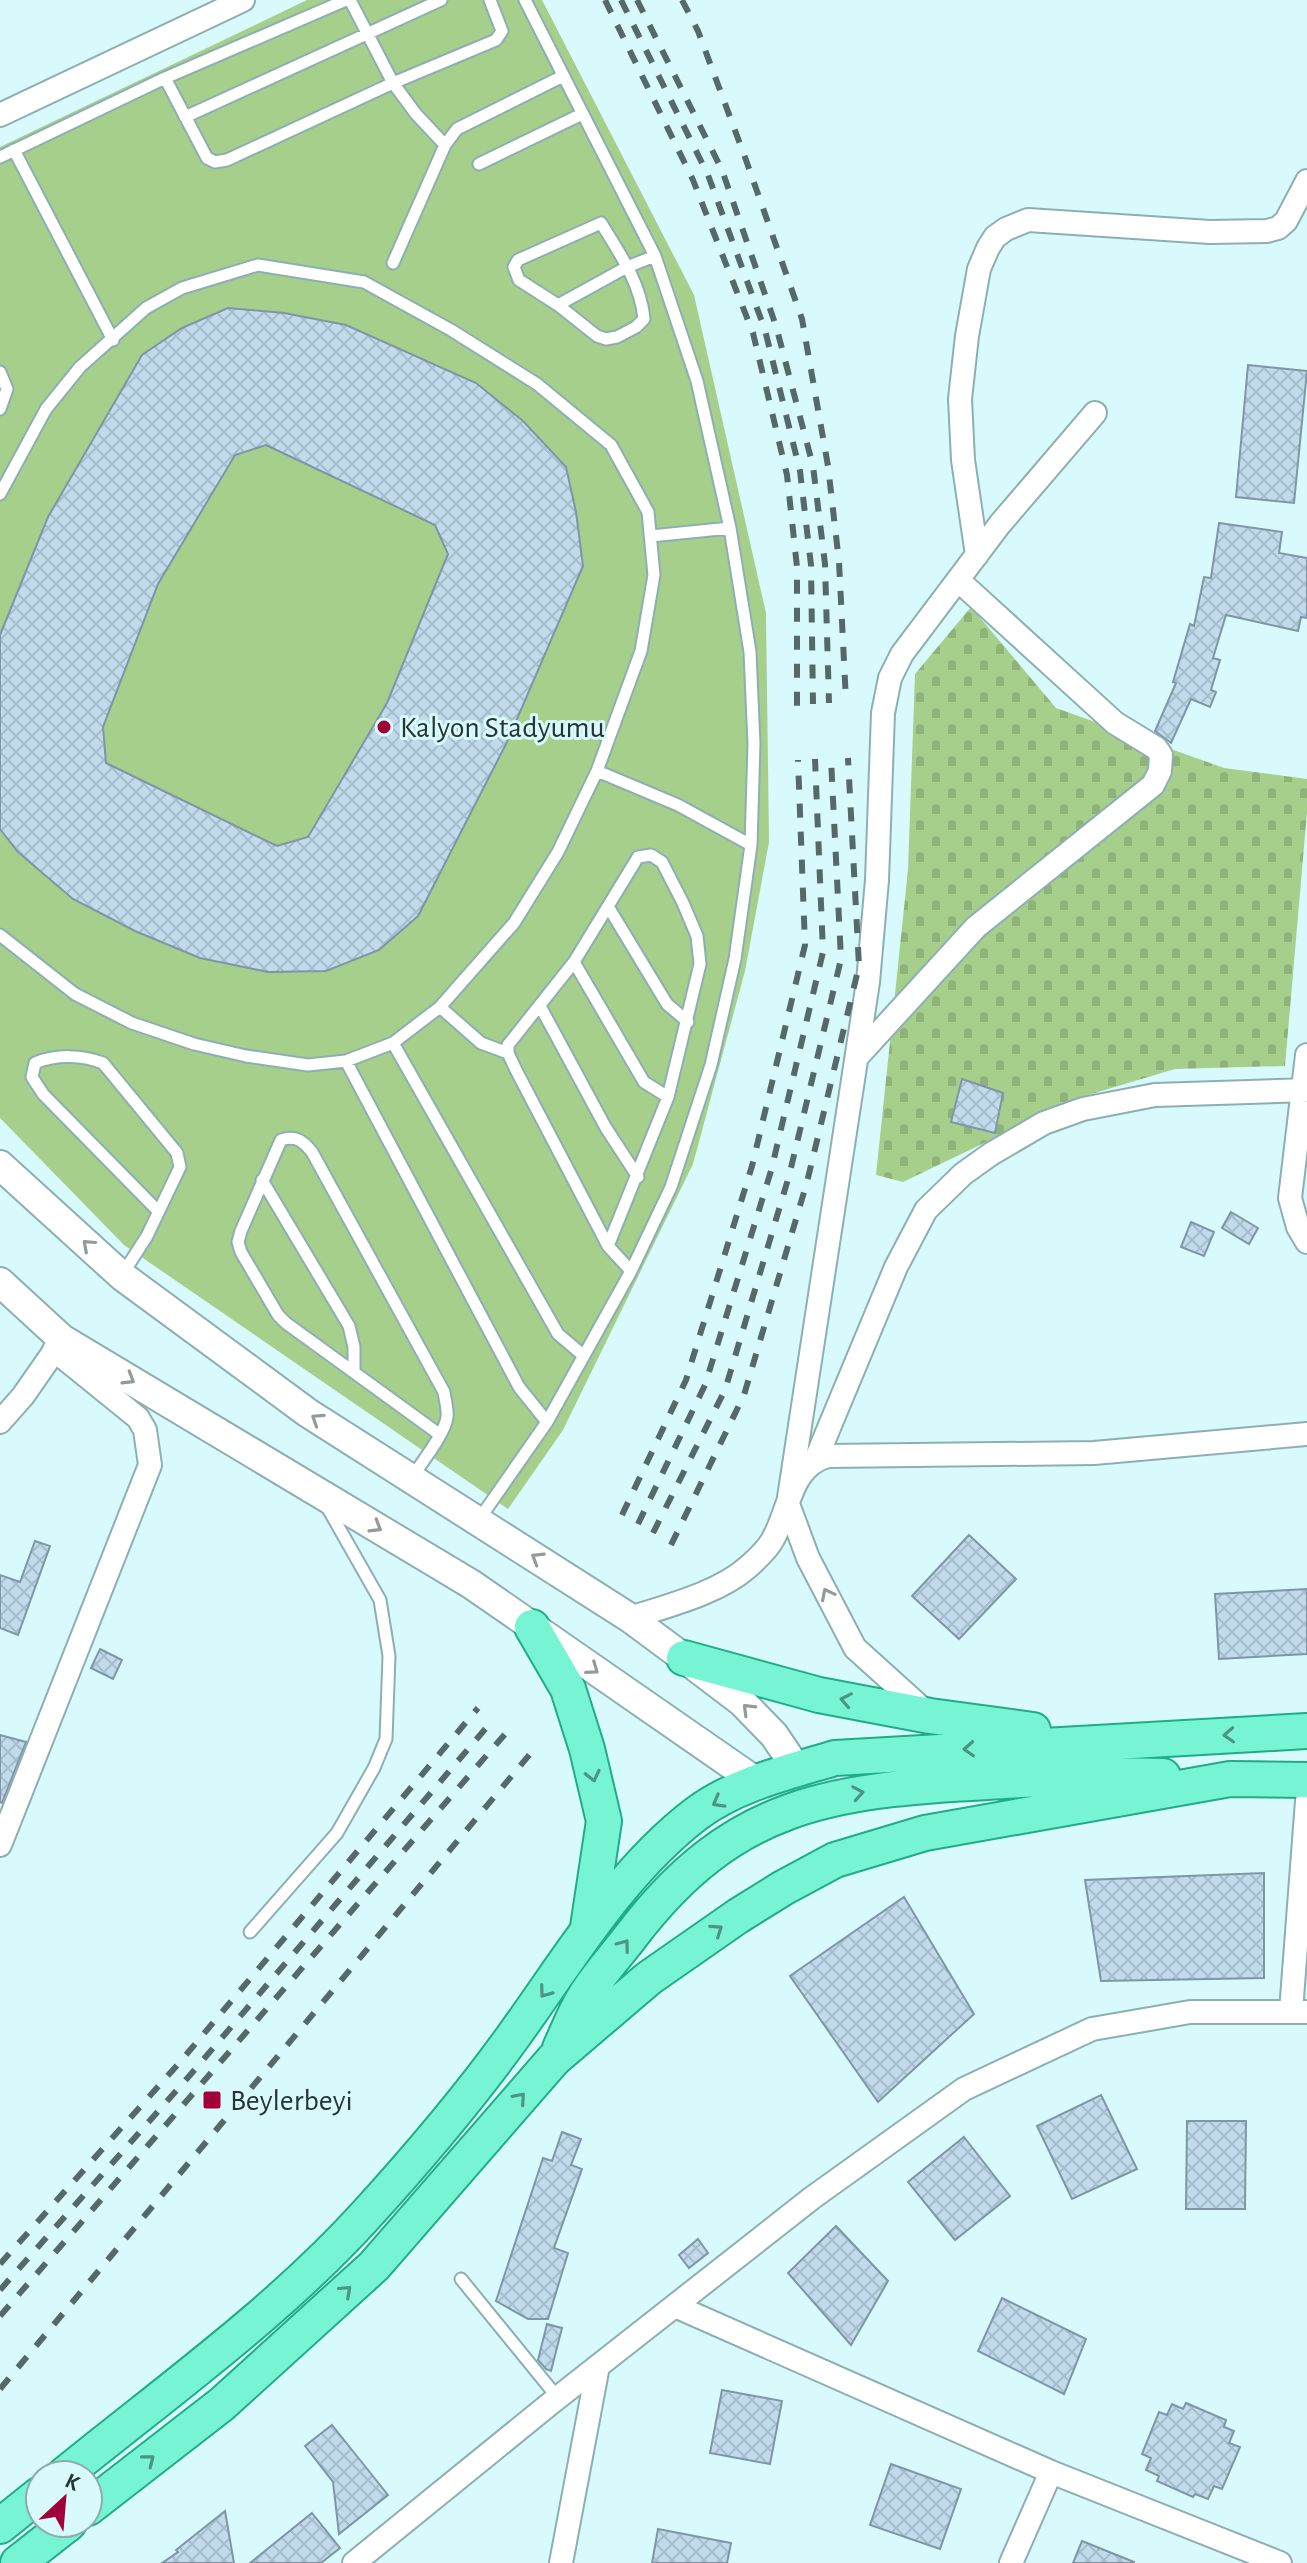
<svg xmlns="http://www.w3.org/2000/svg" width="1307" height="2563" viewBox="0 0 1307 2563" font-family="'Alegreya Sans',sans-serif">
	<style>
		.green { fill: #a6cf8c }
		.cemetery { fill: url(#cemetery-stones) }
		.building { fill: url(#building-cross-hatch); stroke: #7e96a6; stroke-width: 2; fill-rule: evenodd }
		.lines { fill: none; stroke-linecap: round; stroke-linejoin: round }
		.service-casing { stroke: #8eafb2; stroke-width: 15 }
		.minor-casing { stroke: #8eafb2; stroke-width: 26 }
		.tertiary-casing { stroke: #8eafb2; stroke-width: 32 }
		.primary-casing { stroke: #20ac89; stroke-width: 38 }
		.service { stroke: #fff; stroke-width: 11 }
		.minor { stroke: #fff; stroke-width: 22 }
		.tertiary { stroke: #fff; stroke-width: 28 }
		.primary { stroke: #77f4d3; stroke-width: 34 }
		.rail { stroke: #55686a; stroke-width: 6; stroke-dasharray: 14 14; stroke-linecap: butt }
		.oneway { stroke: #929a9a }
		.oneway2 { stroke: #4e9484 }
		.poi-dot { fill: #a10138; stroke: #d8fafd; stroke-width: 3 }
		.labels { text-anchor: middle; stroke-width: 6; stroke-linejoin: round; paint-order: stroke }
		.poi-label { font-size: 30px; fill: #263435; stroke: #d8fafd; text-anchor: start }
	</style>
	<defs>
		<pattern id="cemetery-stones" width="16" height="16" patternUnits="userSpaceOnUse" patternTransform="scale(2)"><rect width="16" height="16" fill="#a6cf8c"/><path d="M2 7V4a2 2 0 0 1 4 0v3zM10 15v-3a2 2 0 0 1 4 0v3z" fill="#8fb279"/></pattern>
		<pattern id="building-cross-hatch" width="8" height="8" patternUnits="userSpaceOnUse" patternTransform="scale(2)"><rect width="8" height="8" fill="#c1dbec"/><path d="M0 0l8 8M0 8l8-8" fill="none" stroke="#a6bdcb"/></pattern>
	</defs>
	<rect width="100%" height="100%" fill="#d8fafd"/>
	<path class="green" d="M307,0H542L694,295L766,613L769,842L745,971L693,1164L563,1430L508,1509L124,1245L0,1118V147Z"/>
	<path class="cemetery" d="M971,607L1056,708L1224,768L1307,779V812L1285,1066L1175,1069L1078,1098L903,1182L876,1175L908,870L915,674Z"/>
	<path class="building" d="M228,308L284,313L346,325L476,383L523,421L566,467L576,512L583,566L507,742L418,916L379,950L326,971L268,972L200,958L135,931L73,899L18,852L0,829V635L48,517L142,355L182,328ZM266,445L435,525L448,554L387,703L308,837L277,846L106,763L103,727L158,584L235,455Z
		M1248,365L1307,371L1294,503L1236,497Z
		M1219,523L1282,532L1279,553L1307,558V618L1301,617L1298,631L1226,615L1213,658L1220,660L1211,690L1216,692L1210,707L1191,699L1171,743L1155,731L1176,683L1173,682L1190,624L1194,626L1204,577L1211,578Z
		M962,1079L1003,1093L995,1133L951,1122Z
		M1231,1212L1258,1228L1249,1244L1222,1228Z
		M1191,1222L1214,1232L1204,1256L1181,1247Z
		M969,1535L1016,1579L959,1639L912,1596Z
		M35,1541L50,1546L18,1635L0,1628V1575L20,1582Z
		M1307,1589V1654L1219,1659L1215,1594Z
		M100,1649L122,1660L113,1679L91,1668Z
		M0,1735L26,1742L2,1803L0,1802Z
		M1264,1873V1978L1101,1981L1085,1880Z
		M904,1897L974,2014L878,2102L790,1976Z
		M1101,2095L1137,2169L1072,2199L1037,2126Z
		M1187,2121H1246L1245,2209H1186Z
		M562,2132L581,2139L571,2165L582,2169L554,2248L568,2253L548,2319H528L496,2301L543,2158L552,2161Z
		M964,2137L1010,2196L955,2240L908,2182Z
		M836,2226L888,2281L851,2345L788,2273Z
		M698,2239L708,2253L689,2268L679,2255Z
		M1002,2298L1086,2339L1064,2394L978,2351Z
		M547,2324L562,2328L551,2371L546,2369L538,2360Z
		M722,2390L782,2401L770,2464L710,2453Z
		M1186,2403L1226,2420L1224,2427L1234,2431L1229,2443L1240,2447L1222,2489L1214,2486L1208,2499L1195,2494L1193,2497L1157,2481L1159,2476L1146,2470L1151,2458L1142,2454L1159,2412L1167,2415L1172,2404L1183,2409Z
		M332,2425L388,2495L339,2534L333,2482L305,2446Z
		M891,2464L961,2489L940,2549L870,2525Z
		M225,2511L234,2563H162L178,2552L176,2550Z
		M312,2513L340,2548L321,2563H250Z
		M658,2529L731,2543L727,2563H652Z
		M1082,2541L1134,2562V2563H1073Z"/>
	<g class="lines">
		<g class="service-casing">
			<path id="service" d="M350,0L393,83L416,114L445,145
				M165,78L207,158L215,162L227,160L393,83L496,40L502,31L490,0
				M185,117L441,0
				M14,150L113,340
				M0,157L165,78L346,0
				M479,164L582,114
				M601,223C619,252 641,284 644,319L636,327L617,337L606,339L597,336L558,305L519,280L514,267L518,260Z
				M393,263L445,145L457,129L563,76
				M558,305L627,267L655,256
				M0,372L7,389L0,409
				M0,494L46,409L80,367L146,308L182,288L258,265L364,282L451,330L537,384L611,445L648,512L654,575L641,651L597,771L558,852L514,923L440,1007L393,1043L346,1061L308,1065L246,1056L194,1044L132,1023L75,994L0,935
				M651,536L730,528
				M597,771L678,805L751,845
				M609,908L667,1004L688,1022
				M574,962L644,1082L668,1097
				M540,1006L606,1128L638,1177
				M440,1007L481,1043L508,1053
				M393,1043L558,1334L584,1356
				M346,1061L519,1387L547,1422
				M262,1180L349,1326L354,1347V1369
				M608,1246L668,1097L700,964L697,936L683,903L662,862L651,855L638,857L574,962L508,1045V1053L516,1070L608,1246L631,1271
				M122,1275L147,1236L180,1167L177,1153L103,1063C82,1055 57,1054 35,1063L32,1077L43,1094L158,1211
				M411,1479C421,1463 445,1434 447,1417C448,1409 445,1400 444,1392L312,1152C303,1141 296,1135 281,1140L241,1231L238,1242L241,1252L278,1315L286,1323L439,1434
				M478,1521L547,1422L631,1271L671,1187L711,1065L735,959L751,845L754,744L750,652L730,528L697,381L655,256L525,0
				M250,1932L337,1833L374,1768L386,1739L389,1656L380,1600L326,1505
				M461,2279L558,2398"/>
		</g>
		<g class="minor-casing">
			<path id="minor" d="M0,115L243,0
				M977,555L963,460L960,399L967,336L979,269L988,248L995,237L1006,229L1028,220L1210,232L1267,231L1278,228L1286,221L1307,181
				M1307,1055L1290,1198L1298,1227L1307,1242
				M857,1057L976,927L1153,785L1160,771L1161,755L1156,748L1115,723L958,580
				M0,1422L23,1396L62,1340
				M816,1459L896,1267L926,1210L963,1174L991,1154L1044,1123L1083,1109L1155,1095L1307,1090
				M630,1618C667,1606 719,1593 748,1567C757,1559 768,1549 773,1539C790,1509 790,1466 828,1456L1094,1453L1307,1434
				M928,1714L855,1648L808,1558L788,1504L868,982L877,880L883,713L890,678L902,654L1000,524L1095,413
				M0,1845L150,1465L145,1430L138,1418L54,1350
				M1291,2011L1307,1801
				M675,2306L1051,2472L1280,2563
				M354,2563L551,2403L812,2198L964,2089L1092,2029L1190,2012H1307
				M561,2563L598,2366
				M1011,2563L1051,2472"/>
		</g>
		<g class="tertiary-casing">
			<path id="tertiary" d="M0,1165L122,1276L308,1413L630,1618L684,1658L742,1702L774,1735L797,1769
				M0,1282L62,1339L471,1584L758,1783"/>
		</g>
		<g class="primary-casing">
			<path id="primary" d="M532,1627L568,1689L587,1749L604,1821L588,1927
				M684,1658L819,1695L930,1716L1033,1730
				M560,2048C568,2031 574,2014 584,1998C597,1976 616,1956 631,1936C732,1803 830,1790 988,1782C1046,1779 1105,1774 1163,1776
				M64,2475C166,2392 277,2313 366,2215C417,2159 468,2099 512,2038C568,1961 619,1873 696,1814C736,1784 788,1772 835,1758L1307,1731
				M88,2508L222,2404L374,2266L554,2059L649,1978L738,1916L783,1888L835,1860L925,1833L1230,1779L1307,1780
				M0,2526L40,2494
				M18,2563L69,2523"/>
		</g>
		<use href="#service" class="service"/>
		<use href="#minor" class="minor"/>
		<use href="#tertiary" class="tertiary"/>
		<use href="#primary" class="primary"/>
		<path class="rail" d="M605,0L693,180L753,333L787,475L797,567V706
			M621,0L708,175L765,330L800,471L811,565L813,704
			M637,0L722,170L776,326L813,466L825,564L829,703
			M682,0L698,31L746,160L802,319L828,466L839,562L846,701
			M622,1515L686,1380L752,1166L805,945L798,760
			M638,1524L705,1385L771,1171L823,952L815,759
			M653,1533L725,1390L789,1176L841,959L831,759
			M671,1545L744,1395L807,1182L859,966L848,758
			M0,2264L180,2062L478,1708
			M0,2290L191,2074L492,1721
			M0,2316L506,1733
			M0,2389L530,1754"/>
	</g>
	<defs><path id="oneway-chevron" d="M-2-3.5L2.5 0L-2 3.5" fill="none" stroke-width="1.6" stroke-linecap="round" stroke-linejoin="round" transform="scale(2)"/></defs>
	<g class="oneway">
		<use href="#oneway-chevron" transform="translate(88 1245) rotate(-138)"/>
		<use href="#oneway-chevron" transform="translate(129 1379) rotate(31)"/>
		<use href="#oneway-chevron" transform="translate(317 1419) rotate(-147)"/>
		<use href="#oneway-chevron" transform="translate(376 1527) rotate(31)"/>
		<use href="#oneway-chevron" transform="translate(537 1558) rotate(-148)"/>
		<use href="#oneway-chevron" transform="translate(827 1594) rotate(-117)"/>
		<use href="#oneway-chevron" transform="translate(593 1669) rotate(35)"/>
		<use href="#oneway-chevron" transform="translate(748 1709) rotate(-135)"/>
	</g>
	<g class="oneway2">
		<use href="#oneway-chevron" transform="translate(846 1700) rotate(-169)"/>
		<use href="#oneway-chevron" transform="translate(1229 1735) rotate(177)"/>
		<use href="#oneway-chevron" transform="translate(969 1749) rotate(177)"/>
		<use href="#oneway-chevron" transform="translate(593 1776) rotate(77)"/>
		<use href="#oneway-chevron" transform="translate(858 1793) rotate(-10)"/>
		<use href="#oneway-chevron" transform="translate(718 1802) rotate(151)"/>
		<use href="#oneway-chevron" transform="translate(717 1930) rotate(-34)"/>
		<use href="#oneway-chevron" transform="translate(624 1945) rotate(-53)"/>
		<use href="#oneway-chevron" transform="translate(545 1992) rotate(126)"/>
		<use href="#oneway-chevron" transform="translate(520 2098) rotate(-49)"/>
		<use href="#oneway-chevron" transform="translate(346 2291) rotate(-42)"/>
		<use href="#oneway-chevron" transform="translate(149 2460) rotate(-38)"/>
	</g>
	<g class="poi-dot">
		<circle cx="384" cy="727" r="8"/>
		<rect x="202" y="2090" width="20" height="20" rx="4"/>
	</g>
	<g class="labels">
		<g class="poi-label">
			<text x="400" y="737">Kalyon Stadyumu</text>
			<text x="230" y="2110">Beylerbeyi</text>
		</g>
	</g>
	<g transform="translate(64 2499) rotate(26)"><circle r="38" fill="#d8fafd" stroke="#91abad" stroke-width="2"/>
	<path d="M0-6L14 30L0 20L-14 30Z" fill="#a10138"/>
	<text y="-12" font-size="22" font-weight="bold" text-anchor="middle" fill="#263435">K</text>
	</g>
</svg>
